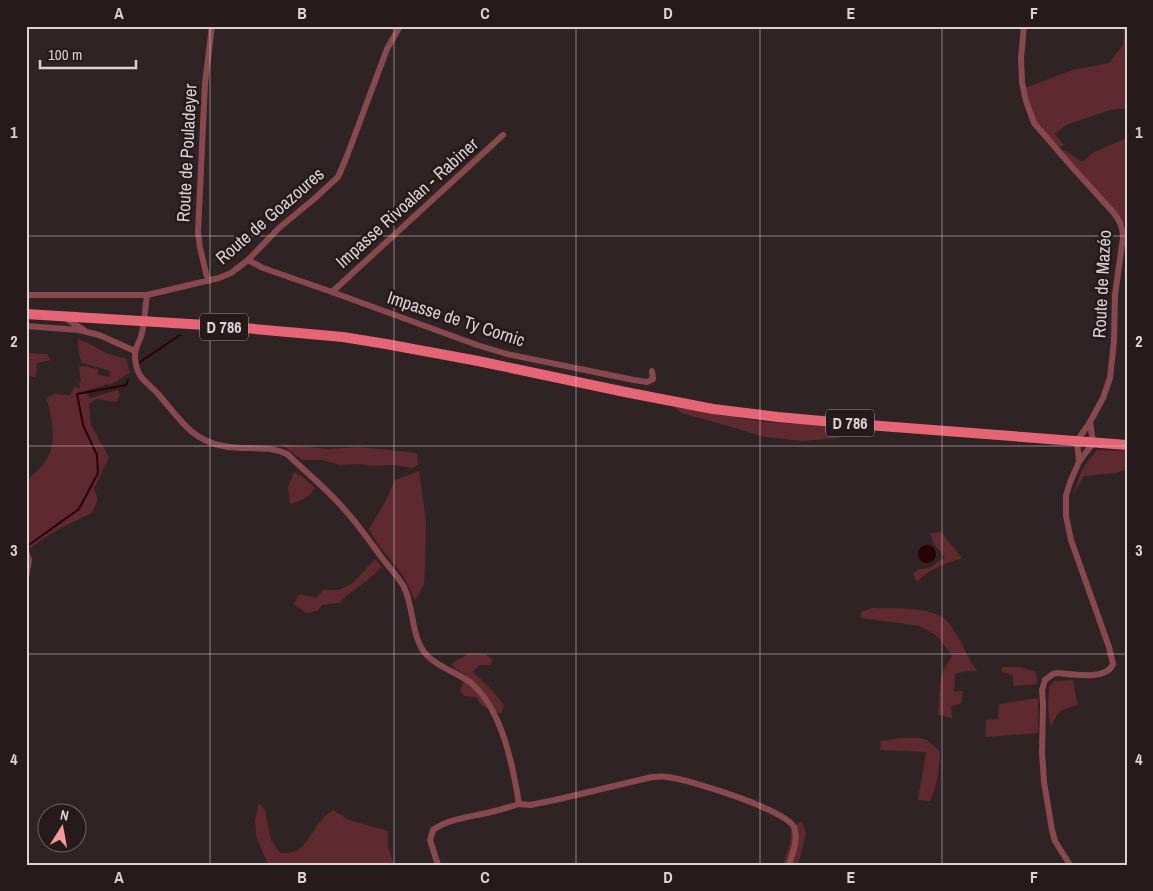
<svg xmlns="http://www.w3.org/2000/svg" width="1153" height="891" viewBox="0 0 1153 891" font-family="'Archivo Narrow',sans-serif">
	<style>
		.green { fill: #5f2930 }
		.water { fill: #280005 }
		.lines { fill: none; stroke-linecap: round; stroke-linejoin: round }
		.stream { stroke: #280005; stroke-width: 2 }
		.minor { stroke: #87494f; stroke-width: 6 }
		.primary { stroke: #e56476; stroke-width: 10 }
		.grid { fill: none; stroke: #dbd2d3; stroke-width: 1; stroke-opacity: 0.55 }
		.labels { text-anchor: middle; stroke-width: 5; stroke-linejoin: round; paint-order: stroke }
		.shield { fill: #261a1b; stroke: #a59b9c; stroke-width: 1 }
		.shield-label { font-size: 16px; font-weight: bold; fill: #dbd2d3 }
		.street-label { font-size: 18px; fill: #dbd2d3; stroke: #261a1b }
		.neatline { fill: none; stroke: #dbd2d3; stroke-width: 2 }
		.grid-label { font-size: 16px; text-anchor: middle; font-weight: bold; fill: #dbd2d3 }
	</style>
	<rect width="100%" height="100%" fill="#302324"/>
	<path class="green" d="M1124,26H1127V108L1110,110L1066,125L1055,134L1064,145L1060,148L1035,121L1025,88L1072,70L1109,63L1123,45Z
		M1127,138V225L1116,220L1089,190L1083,175L1063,152L1065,150L1082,162L1094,152Z
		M78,339L88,343L106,353L126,359L130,372L117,381L109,385L107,384L83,392L91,398L103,394L118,390L120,394L116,402L97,399L89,404L91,425L109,457L94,489L98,499L92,513C71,523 48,533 30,549L26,539V482C32,475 42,467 47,459C57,443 52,414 46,398L55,394L70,395L75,386L80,389L79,383L81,382L79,367L82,366L98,369V375L109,377L110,372L107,370L82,363L79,355Z
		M26,352L38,354H47L51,360L37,363L36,377L29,376L26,373Z
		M674,407L764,422L815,425L840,429V438L802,441L765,437L725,425L681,413Z
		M281,444L328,449L360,447L417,453L418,465L412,468L394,465L372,466L358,464L339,465L324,460H302Z
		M1097,450L1127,451V469L1117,473L1084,476L1073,496L1082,469Z
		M419,471L426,521L425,568L424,585L415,600L404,577L377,543L369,529L385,502L395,480Z
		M294,472L304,478L315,488C308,498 302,501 290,504L288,487Z
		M941,532L962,558C945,564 930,568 917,582L913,574L917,570L931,567L945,557L934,544L930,533Z
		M375,559L382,567L369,579L346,596L339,603L322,605L317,611L306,613L293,604L300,594L316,598L323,590H339L353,583Z
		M872,608C893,609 931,605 947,621C959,634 966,656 977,671H967L955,674L954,692L963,691L961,703L951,707L952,718L938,715L941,675L952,656L937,636L920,626L861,618V612Z
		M469,653L485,654L493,660L490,665H479L473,672L493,691L504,705L501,714L482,706L476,697L464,696L460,691L466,675L456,669L451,664Z
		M1002,667H1019L1036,672L1037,684L1014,686L1012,675L1002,672Z
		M1073,680L1075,692L1078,705C1060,710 1059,709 1051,727L1048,710L1049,687L1054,681Z
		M1038,698V733L985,737L986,720L998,719L999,704Z
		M899,738H920L927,740L940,751C939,770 938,784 930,801L918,800L926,752L880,750L881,741Z
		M259,803L265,810L271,840L280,853C305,856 310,833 323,818C326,815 330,813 333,810L349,820L388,831V847L394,865H268L256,835L255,820Z
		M802,821L806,834L798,865H783L791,839V828Z"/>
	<path class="water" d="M918 554a9 9 0 1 1 18 0a9 9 0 1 1-18 0Z"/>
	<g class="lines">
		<path class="stream" d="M138,365L140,362L180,335
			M26,547L79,509L98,473L97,455L83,425L77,394L126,385L128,380"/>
		<path class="minor" d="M400,26L387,49L381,65L347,156L338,177L314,199L279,228L248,260L231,273L219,278L147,295C145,307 145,321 142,333C140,342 134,348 135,358C137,380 147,381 159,395C179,418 191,440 223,446C244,451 266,444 287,454C306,472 327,489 344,509C357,523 368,539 379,554C387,565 397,575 404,587C414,608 411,634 424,652C436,667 457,672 471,683C502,709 513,766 519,804C509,807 500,810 491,812C471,817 450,818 433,830L430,840L438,865
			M1024,26L1021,58L1022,82L1026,101L1034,123L1073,168L1113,212C1120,220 1123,227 1123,237L1115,295L1114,341L1110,378L1103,398L1090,422L1077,441L1079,462
			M248,260L263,268L332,292L477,345L507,354L634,380L647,382L653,379L652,371
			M208,281L200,248L198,232L205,83L212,26
			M332,292L503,135
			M26,295H147
			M65,318L84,330
			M26,326L79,330L99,335L135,351
			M26,551L29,560L26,577
			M519,804L530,805L555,800L652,777C657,777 662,776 667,777C689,779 786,810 794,827C799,839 792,854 789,865
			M1070,865L1055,841L1052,830L1044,782L1042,752L1043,704L1042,690L1045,680L1053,674L1057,673C1072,674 1107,681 1113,664L1109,647L1071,540L1066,516V495L1071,480L1079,462L1090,447L1093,442L1090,422"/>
		<path class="primary" d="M26,314L222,326L343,337L386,344L478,361L625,392L713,409L778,417L855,424L1127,445"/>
	</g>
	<path class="grid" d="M210,26V865M394,26V865M576,26V865M760,26V865M942,26V865M26,236H1127M26,446H1127M26,654H1127"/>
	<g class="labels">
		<g class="shield">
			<rect x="200" y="313.5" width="48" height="27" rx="4"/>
			<rect x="826" y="409.5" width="48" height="27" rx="4"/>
		</g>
		<g class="shield-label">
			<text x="224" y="333">D 786</text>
			<text x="850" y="429">D 786</text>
		</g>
		<g class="street-label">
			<text transform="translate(187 153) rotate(-87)" y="6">Route de Pouladeyer</text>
			<text transform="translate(407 203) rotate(-42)" y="6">Impasse Rivoalan - Rabiner</text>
			<text transform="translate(270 216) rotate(-41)" y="6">Route de Goazoures</text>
			<text transform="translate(1102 284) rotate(-87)" y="6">Route de Mazéo</text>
			<text transform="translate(456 319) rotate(18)" y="6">Impasse de Ty Cornic</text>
		</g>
	</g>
	<rect width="1153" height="891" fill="none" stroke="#261a1b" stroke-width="55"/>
	<g transform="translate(62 828) rotate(11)"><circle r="24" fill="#261a1b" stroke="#6e6465"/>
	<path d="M0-4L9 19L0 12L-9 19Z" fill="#f49aa2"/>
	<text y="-8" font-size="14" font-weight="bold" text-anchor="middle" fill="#dbd2d3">N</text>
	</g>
	<path d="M40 60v8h96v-8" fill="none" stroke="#dbd2d3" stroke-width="2.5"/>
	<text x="48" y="60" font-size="15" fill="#dbd2d3" stroke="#261a1b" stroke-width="4" paint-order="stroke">100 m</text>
	<rect x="28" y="28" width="1098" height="836" class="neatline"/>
	<g class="grid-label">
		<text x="119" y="19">A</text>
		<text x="302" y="19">B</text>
		<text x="485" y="19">C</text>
		<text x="668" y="19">D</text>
		<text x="851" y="19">E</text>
		<text x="1034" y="19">F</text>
		<text x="14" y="138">1</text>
		<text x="1139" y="138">1</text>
		<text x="14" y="347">2</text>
		<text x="1139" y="347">2</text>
		<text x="14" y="556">3</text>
		<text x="1139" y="556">3</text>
		<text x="14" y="765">4</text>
		<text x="1139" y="765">4</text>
		<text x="119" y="883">A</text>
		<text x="302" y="883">B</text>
		<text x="485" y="883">C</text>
		<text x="668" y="883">D</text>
		<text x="851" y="883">E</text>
		<text x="1034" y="883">F</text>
	</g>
</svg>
